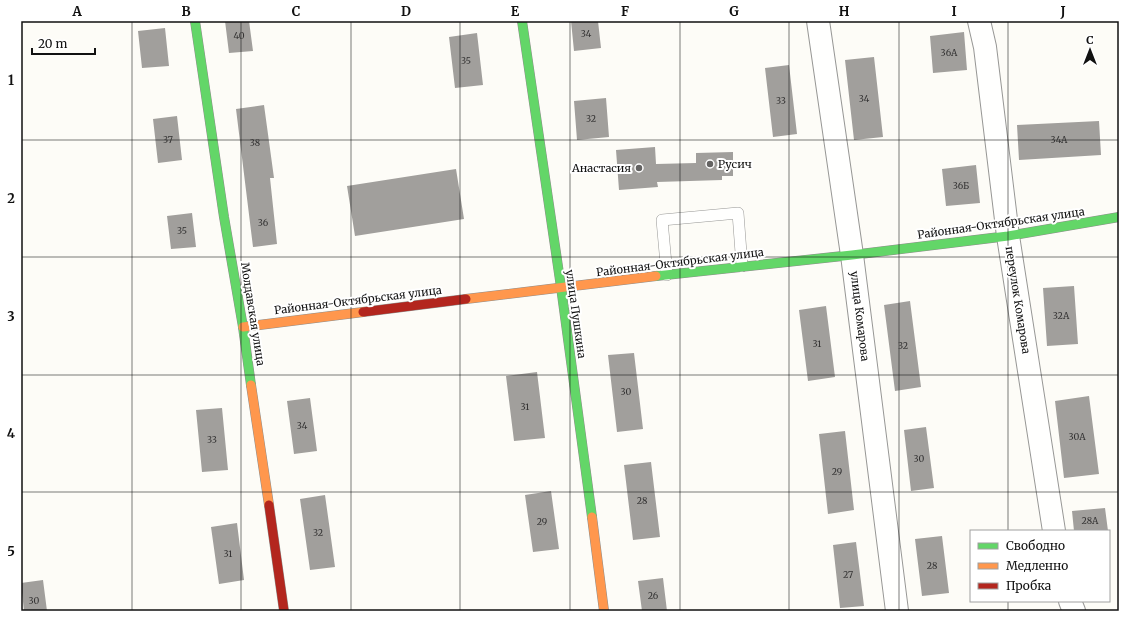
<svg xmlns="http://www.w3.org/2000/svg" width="1140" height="632" viewBox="0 0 1140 632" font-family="Merriweather,serif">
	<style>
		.building { fill: #a19f9c }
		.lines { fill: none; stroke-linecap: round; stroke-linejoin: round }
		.lane-casing { stroke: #979795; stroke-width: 12 }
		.street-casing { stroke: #979795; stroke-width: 24 }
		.fast-casing { stroke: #8e8d8b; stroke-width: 10 }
		.slow-casing { stroke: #8e8d8b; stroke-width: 10 }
		.jam-casing { stroke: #8e8d8b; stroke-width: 10 }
		.lane { stroke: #fffffe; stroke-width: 11 }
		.street { stroke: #fffffe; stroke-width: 22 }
		.fast { stroke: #63d668; stroke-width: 9 }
		.slow { stroke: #ff974d; stroke-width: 9 }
		.jam { stroke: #b3261e; stroke-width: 9 }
		.grid { fill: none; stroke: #111; stroke-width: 1; stroke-opacity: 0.55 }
		.poi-dot { fill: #646362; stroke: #fff; stroke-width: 1.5 }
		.labels { text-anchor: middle; stroke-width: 4; stroke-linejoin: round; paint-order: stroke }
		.number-label { font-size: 9px; fill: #353434 }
		.poi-label { font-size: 11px; fill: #111; stroke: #fff; text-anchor: start }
		.street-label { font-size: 11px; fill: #111; stroke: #fff }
		.neatline { fill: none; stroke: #111; stroke-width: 1.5 }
		.grid-label { font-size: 13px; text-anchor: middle; font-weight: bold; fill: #111 }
	</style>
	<rect width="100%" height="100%" fill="#fdfcf7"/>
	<path class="building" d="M225,21H249L253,51L229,53Z
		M571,21H598L601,48L574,51Z
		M165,28L169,66L142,68L138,31Z
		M964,32L967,70L933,73L930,36Z
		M477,33L483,85L455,88L449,37Z
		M874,57L883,137L854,140L845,60Z
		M789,65L797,134L773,137L765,68Z
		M606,98L609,137L577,140L574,101Z
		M264,105L274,178H270L277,244L253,247L236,109Z
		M177,116L182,160L158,163L153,119Z
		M1099,121L1101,155L1019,160L1017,125Z
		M655,147L656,164L696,163V153L733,152V176H722V180L657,182L658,187L619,190L616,150Z
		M976,165L980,203L946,206L942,169Z
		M456,169L464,219L355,236L347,186Z
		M192,213L196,247L171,249L167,216Z
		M1074,286L1078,344L1047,346L1043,288Z
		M910,301L921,387L895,391L884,305Z
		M826,306L835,377L808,381L799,310Z
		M634,353L643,429L617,432L608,355Z
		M537,372L545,438L514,441L506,376Z
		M1089,396L1099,474L1064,478L1055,401Z
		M310,398L317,451L294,454L287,401Z
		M222,408L228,470L202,472L196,410Z
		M926,427L934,488L911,491L904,430Z
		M845,431L854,510L828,514L819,434Z
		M651,462L660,537L633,540L624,465Z
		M551,491L559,549L533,552L525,495Z
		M325,495L335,567L310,570L300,499Z
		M1105,508L1108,531H1074L1072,511Z
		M237,523L244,580L219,584L211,527Z
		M942,536L949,593L922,596L915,539Z
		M856,542L864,606L840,608L833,545Z
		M663,578L667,611H642L638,581Z
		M43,580L47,611H24L21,583Z"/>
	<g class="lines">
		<g class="lane-casing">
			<path id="lane" d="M667,275L662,220L738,213L742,266"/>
		</g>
		<g class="street-casing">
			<path id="street" d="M818,21L852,255L897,611
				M979,21L985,47L1008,236L1054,531
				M1070,601L1074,611"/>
		</g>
		<g class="fast-casing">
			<path id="fast" d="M195,21L224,217L243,327L251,385
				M522,21L561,287L592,517
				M656,276L852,255L1008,236L1119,217"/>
		</g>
		<g class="slow-casing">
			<path id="slow" d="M466,299L656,276
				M243,327L363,312
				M251,385L269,505
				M592,517L604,611"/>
		</g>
		<g class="jam-casing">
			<path id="jam" d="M363,312L466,299
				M269,505L284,611"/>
		</g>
		<use href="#lane" class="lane"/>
		<use href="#street" class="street"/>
		<use href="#fast" class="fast"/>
		<use href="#slow" class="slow"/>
		<use href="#jam" class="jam"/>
	</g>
	<path class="grid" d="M132,21V611M241,21V611M351,21V611M460,21V611M570,21V611M680,21V611M789,21V611M899,21V611M1008,21V531M21,140H1119M21,257H1119M21,375H1119M21,492H1119M1008,601V611"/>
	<g class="poi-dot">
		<circle cx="710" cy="164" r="4"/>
		<circle cx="639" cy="168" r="4"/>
	</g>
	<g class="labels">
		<g class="number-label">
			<text x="586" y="37">34</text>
			<text x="239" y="39">40</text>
			<text x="949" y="56">36А</text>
			<text x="466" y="64">35</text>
			<text x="864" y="102">34</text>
			<text x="781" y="104">33</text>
			<text x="591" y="122">32</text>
			<text x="168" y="143">37</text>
			<text x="1059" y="143">34А</text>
			<text x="255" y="146">38</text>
			<text x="961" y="189">36Б</text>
			<text x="263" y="226">36</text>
			<text x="182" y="234">35</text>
			<text x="1061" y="319">32А</text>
			<text x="817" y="347">31</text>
			<text x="903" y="349">32</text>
			<text x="626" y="395">30</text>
			<text x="525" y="410">31</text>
			<text x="302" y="429">34</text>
			<text x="1077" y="440">30А</text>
			<text x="212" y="443">33</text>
			<text x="919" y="462">30</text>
			<text x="837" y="475">29</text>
			<text x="642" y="504">28</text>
			<text x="1090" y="524">28А</text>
			<text x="542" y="525">29</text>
			<text x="318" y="536">32</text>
			<text x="228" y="557">31</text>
			<text x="932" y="569">28</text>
			<text x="848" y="578">27</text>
			<text x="653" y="599">26</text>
			<text x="34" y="604">30</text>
		</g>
		<g class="poi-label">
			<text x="718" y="168">Русич</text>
			<text x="631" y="172" text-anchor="end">Анастасия</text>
		</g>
		<g class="street-label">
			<text transform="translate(1001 223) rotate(-8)" y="4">Районная-Октябрьская улица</text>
			<text transform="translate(680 262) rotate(-7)" y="4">Районная-Октябрьская улица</text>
			<text transform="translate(358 300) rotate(-7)" y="4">Районная-Октябрьская улица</text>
			<text transform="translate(1018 300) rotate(81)" y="4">переулок Комарова</text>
			<text transform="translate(253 314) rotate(81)" y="4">Молдавская улица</text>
			<text transform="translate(576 314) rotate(82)" y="4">улица Пушкина</text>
			<text transform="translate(860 316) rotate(83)" y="4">улица Комарова</text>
		</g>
	</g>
	<rect width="1140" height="632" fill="none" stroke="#ffffff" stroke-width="44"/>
	<rect x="970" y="530" width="140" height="72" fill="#ffffff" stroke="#a0a0a0"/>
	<rect x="978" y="543" width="20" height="6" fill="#63d668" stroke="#a0a0a0"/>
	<text x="1006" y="550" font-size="12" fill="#111111">Свободно</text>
	<rect x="978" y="563" width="20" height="6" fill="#ff974d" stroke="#a0a0a0"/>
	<text x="1006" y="570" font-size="12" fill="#111111">Медленно</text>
	<rect x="978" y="583" width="20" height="6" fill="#b3261e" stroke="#a0a0a0"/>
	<text x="1006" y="590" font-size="12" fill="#111111">Пробка</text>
	<g transform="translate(1090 50)" stroke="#ffffff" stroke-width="3" paint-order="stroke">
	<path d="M0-3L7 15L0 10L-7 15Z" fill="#111111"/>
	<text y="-6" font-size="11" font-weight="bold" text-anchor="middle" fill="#111111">С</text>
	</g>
	<path d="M32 48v6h63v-6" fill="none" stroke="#111111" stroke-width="2"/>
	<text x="38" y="48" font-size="12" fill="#111111" stroke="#ffffff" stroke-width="3" paint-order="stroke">20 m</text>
	<rect x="22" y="22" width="1096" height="588" class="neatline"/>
	<g class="grid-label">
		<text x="77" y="16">A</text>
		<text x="186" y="16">B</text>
		<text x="296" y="16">C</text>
		<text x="406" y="16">D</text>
		<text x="515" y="16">E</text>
		<text x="625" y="16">F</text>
		<text x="734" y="16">G</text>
		<text x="844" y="16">H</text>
		<text x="954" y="16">I</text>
		<text x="1063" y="16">J</text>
		<text x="11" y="85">1</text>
		<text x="11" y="203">2</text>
		<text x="11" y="321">3</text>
		<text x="11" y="438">4</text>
		<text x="11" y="556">5</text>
	</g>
</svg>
